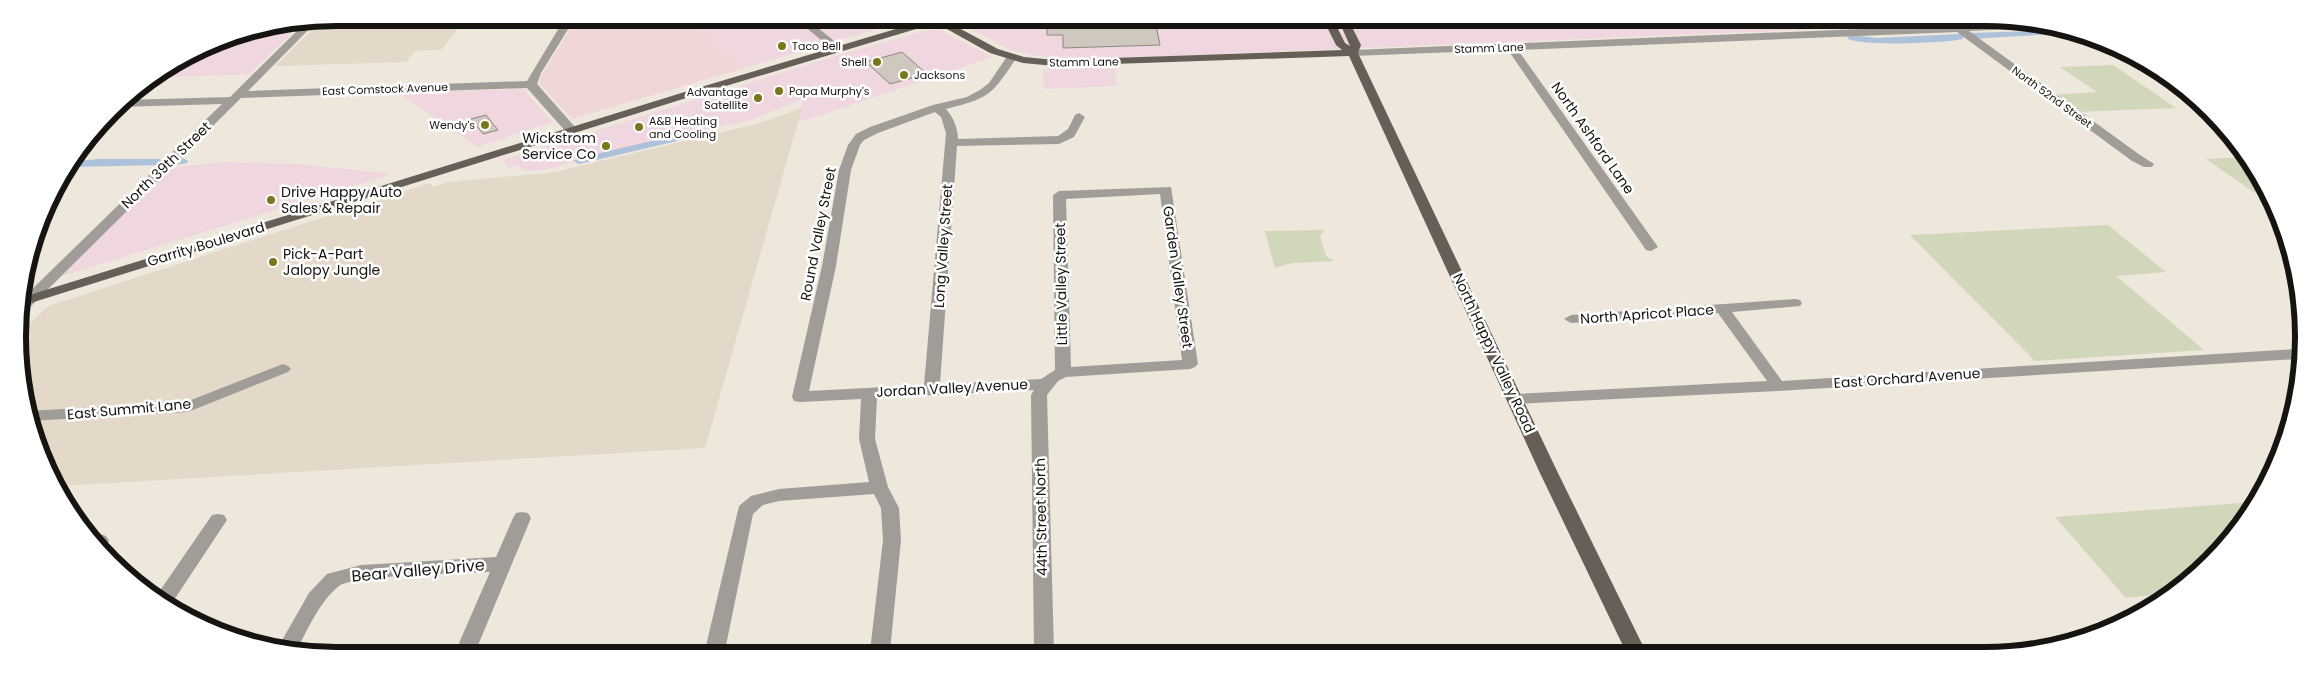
<svg xmlns="http://www.w3.org/2000/svg" width="2321" height="673" viewBox="0 0 2321 673" font-family="Poppins,sans-serif">
	<style>
		.commercial { fill: #f0d6df }
		.built { fill: #e4d9c8 }
		.medical { fill: #f1d6d8 }
		.green { fill: #d2d6ba }
		.lines { fill: none; stroke-linecap: round; stroke-linejoin: round }
		.canal { fill: #adc2da; fill-rule: evenodd }
		.building { fill: #cfc8be; stroke: #8e887f }
		.minor { fill: #a09d98; fill-rule: evenodd }
		.major { fill: #655f58; fill-rule: evenodd }
		.poi-dot { fill: #79761c; stroke: #fff; stroke-width: 2 }
		.labels { text-anchor: middle; stroke-width: 5; stroke-linejoin: round; paint-order: stroke }
		.far-poi-label { font-size: 11px; fill: #161410; stroke: #fff; text-anchor: start }
		.far-street-label { font-size: 11px; fill: #161410; stroke: #fff }
		.poi-label { font-size: 14px; fill: #161410; stroke: #fff; text-anchor: start }
		.street-label { font-size: 14px; fill: #161410; stroke: #fff }
		.near-street-label { font-size: 16px; fill: #161410; stroke: #fff }
		.rim { fill: none; stroke: #161410; stroke-width: 6 }
	</style>
	<rect width="100%" height="100%" fill="#ede7dc"/>
	<path class="commercial" d="M688,19L907,20L748,67Z
		M958,20L1968,23L1071,60L1032,55L1011,50L961,24Z
		M302,24L249,74L157,78L215,42Z
		M928,30H940L992,57L807,120L798,121L803,99L751,120L627,148L544,170L523,171L517,165L508,168L502,160L832,57Z
		M1114,66L1117,86L1044,89L1043,69Z
		M523,89L552,122L477,147L398,93Z
		M223,162L298,164L392,174L62,276L169,168Z"/>
	<path class="built" d="M337,18H467L441,50L415,51L406,62L275,66L322,20Z
		M802,108L705,448L61,486L28,419L20,333L48,306L430,183L433,187L448,182L555,172L760,123Z"/>
	<path class="medical" d="M577,18L688,19L748,67L572,119L540,84V78Z"/>
	<path class="green" d="M2113,65L2176,108L2075,112L2051,95L2097,92L2060,67Z
		M2248,157L2264,195H2258L2206,159Z
		M2108,225L2166,272L2116,276L2204,350L2035,361L1910,235Z
		M1324,230L1320,236L1326,256L1334,261L1292,263L1275,268L1265,231Z
		M2255,502L2195,576L2168,593L2126,598L2055,517Z"/>
	<g class="lines">
		<path class="canal" d="M2061,30L2070,33L1970,39L1966,36L1970,33Z
			M1960,34L1963,35V39C1946,43 1858,47 1847,38L1851,35L1876,38Z
			M703,129L707,130V134L579,164L574,161L579,158Z
			M183,158L188,161L187,163L175,165L170,162L171,160Z
			M99,159H159L164,162L159,165L72,167L77,161Z"/>
	</g>
	<path class="building" d="M1047,20H1155L1160,45L1063,48V35H1047Z
		M902,52L927,74L890,84L866,62Z
		M486,115L498,130L483,134L471,119Z"/>
	<g class="lines">
		<path class="minor" d="M565,18H575L541,73L537,84L575,127L577,130L575,133H567L527,88L241,98L25,312L19,313L23,298L222,104L118,107L123,100L230,97L304,24L317,21L248,91L527,81Z
			M795,19H807L844,49L839,52L835,51Z
			M2046,24L2054,27L1969,31L2140,155L2154,164L2152,167H2144L2132,161L1957,32L1518,50L1658,247L1651,251L1646,250L1508,50L1353,56L1348,53L1353,50L1958,25Z
			M1012,54L1017,57C992,95 990,98 946,109C953,117 958,128 958,139L1058,136L1068,129L1075,115L1079,113L1085,117L1074,137L1059,144L957,146L940,384L1041,379L1055,370L1053,195L1059,191L1171,187L1198,364L1195,367L1190,369L1066,377L1058,381L1047,395L1054,651H1034L1031,395L1034,390L877,398L875,439L888,487L899,508L901,540L890,651H870L883,540L881,508L874,494L779,501L763,505L753,514L725,650H705L739,506L751,496L779,489L869,482L859,439L861,399L800,402L794,401L792,397L822,266L839,170L848,145L856,134L870,127L933,105L967,97L980,90L989,83L1008,55ZM935,112L941,117L946,133L924,385L809,391L836,266L851,170L860,145L864,140L878,133ZM1160,194L1182,360L1071,367L1066,199Z
			M1795,299L1800,300L1802,303L1800,306L1732,312L1782,381L2297,349V359L1778,391L1516,404L1510,403L1508,399L1510,395L1516,394L1767,381L1718,313L1571,323L1564,319L1571,315Z
			M283,364L288,366L291,369L288,372L188,412L29,421L28,411L186,402Z
			M522,512L528,513L531,518L476,650H456L490,572C466,573 352,575 339,586C319,602 309,628 297,649H277L309,593L327,574L361,565L496,557L513,518L516,513Z
			M218,514L224,515L227,520L170,606L157,595L212,515Z
			M100,534L106,536L109,541L106,546L102,547L90,536Z"/>
		<path class="major" d="M926,20H944L998,49L1024,57L1055,60L1342,50L1336,45L1324,21H1334L1345,43L1350,46L1339,21H1349L1361,45L1358,53L1557,471L1646,652H1626L1539,471L1349,56L1055,66L1023,63L990,53L936,23L699,94L21,306L23,297L691,90Z"/>
	</g>
	<g class="poi-dot">
		<circle cx="782" cy="46" r="5"/>
		<circle cx="877" cy="62" r="5"/>
		<circle cx="904" cy="75" r="5"/>
		<circle cx="779" cy="91" r="5"/>
		<circle cx="758" cy="98" r="5"/>
		<circle cx="485" cy="125" r="5"/>
		<circle cx="639" cy="127" r="5"/>
		<circle cx="606" cy="146" r="5"/>
		<circle cx="271" cy="200" r="5"/>
		<circle cx="273" cy="262" r="5"/>
	</g>
	<g class="labels">
		<g class="far-poi-label">
			<text x="792" y="50">Taco Bell</text>
			<text x="867" y="66" text-anchor="end">Shell</text>
			<text x="914" y="79">Jacksons</text>
			<text x="789" y="95">Papa Murphy's</text>
			<text x="748" y="96" text-anchor="end">Advantage<tspan x="748" dy="13">Satellite</tspan></text>
			<text x="649" y="125">A&amp;B Heating<tspan x="649" dy="13">and Cooling</tspan></text>
			<text x="475" y="129" text-anchor="end">Wendy's</text>
		</g>
		<g class="far-street-label">
			<text transform="translate(1489 48) rotate(-2)" y="4">Stamm Lane</text>
			<text transform="translate(1084 62) rotate(-1)" y="4">Stamm Lane</text>
			<text transform="translate(385 89) rotate(-2)" y="4">East Comstock Avenue</text>
			<text transform="translate(2052 97) rotate(36)" y="4">North 52nd Street</text>
		</g>
		<g class="poi-label">
			<text x="596" y="143" text-anchor="end">Wickstrom<tspan x="596" dy="16">Service Co</tspan></text>
			<text x="281" y="197">Drive Happy Auto<tspan x="281" dy="16">Sales &amp; Repair</tspan></text>
			<text x="283" y="259">Pick-A-Part<tspan x="283" dy="16">Jalopy Jungle</tspan></text>
		</g>
		<g class="street-label">
			<text transform="translate(1593 138) rotate(55)" y="5">North Ashford Lane</text>
			<text transform="translate(166 165) rotate(-44)" y="5">North 39th Street</text>
			<text transform="translate(818 234) rotate(-79)" y="5">Round Valley Street</text>
			<text transform="translate(206 244) rotate(-17)" y="5">Garrity Boulevard</text>
			<text transform="translate(943 246) rotate(-86)" y="5">Long Valley Street</text>
			<text transform="translate(1178 277) rotate(82)" y="5">Garden Valley Street</text>
			<text transform="translate(1061 284) rotate(-91)" y="5">Little Valley Street</text>
			<text transform="translate(1647 314) rotate(-4)" y="5">North Apricot Place</text>
			<text transform="translate(1494 353) rotate(65)" y="5">North Happy Valley Road</text>
			<text transform="translate(1907 378) rotate(-4)" y="5">East Orchard Avenue</text>
			<text transform="translate(952 388) rotate(-3)" y="5">Jordan Valley Avenue</text>
			<text transform="translate(129 409) rotate(-5)" y="5">East Summit Lane</text>
			<text transform="translate(1041 517) rotate(-91)" y="5">44th Street North</text>
		</g>
		<g class="near-street-label">
			<text transform="translate(418 570) rotate(-5)" y="6">Bear Valley Drive</text>
		</g>
	</g>
	<path d="M0 0H2321V673H0ZM336 26H1985A310 310 0 0 1 2295 336V337A310 310 0 0 1 1985 647H336A310 310 0 0 1 26 337V336A310 310 0 0 1 336 26Z" fill="#fff" fill-rule="evenodd"/>
	<path class="rim" d="M336 26H1985A310 310 0 0 1 2295 336V337A310 310 0 0 1 1985 647H336A310 310 0 0 1 26 337V336A310 310 0 0 1 336 26Z"/>
</svg>
